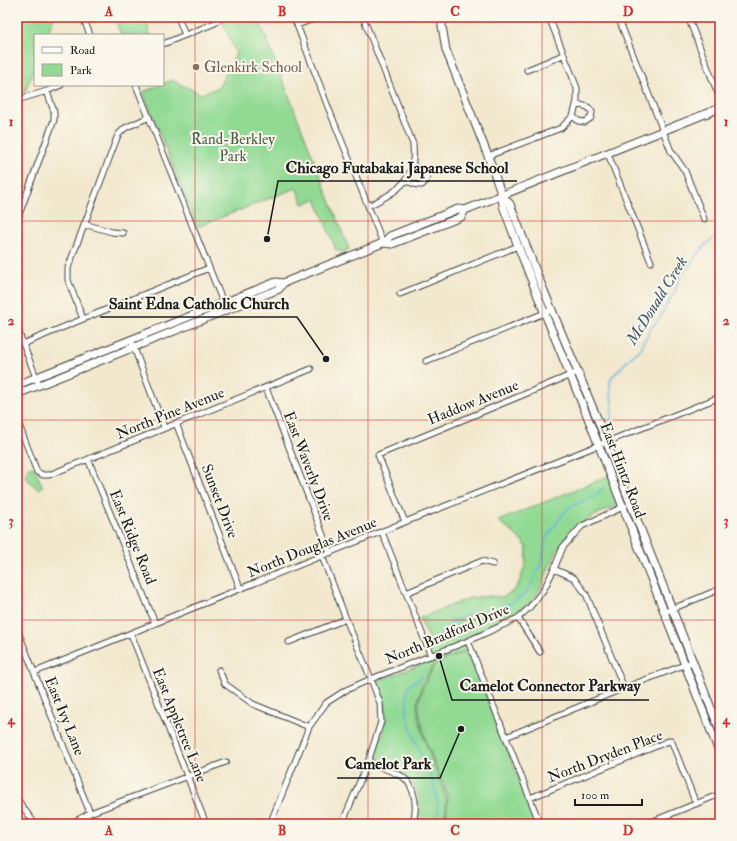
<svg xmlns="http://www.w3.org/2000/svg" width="737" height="841" viewBox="0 0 737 841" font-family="'IM FELL Double Pica',serif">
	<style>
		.green { fill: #92da94; stroke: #577b58 }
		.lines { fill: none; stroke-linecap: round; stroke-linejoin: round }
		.stream { stroke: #63b0dc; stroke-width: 1.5 }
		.street-casing { stroke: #3c3b37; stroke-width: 7 }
		.secondary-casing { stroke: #3c3b37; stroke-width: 9 }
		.street { stroke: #fff; stroke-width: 5 }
		.secondary { stroke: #fff; stroke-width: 7 }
		.grid { fill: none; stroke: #d62828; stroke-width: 1; stroke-opacity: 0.55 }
		.education-dot { fill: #8d6e63; stroke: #fbf7ec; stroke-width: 1.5 }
		.labels { text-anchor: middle; stroke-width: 4; stroke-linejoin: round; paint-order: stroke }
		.education-label { font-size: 15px; fill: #785e54; stroke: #fbf7ec; text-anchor: start }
		.park-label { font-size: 15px; fill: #455e46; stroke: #fbf7ec }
		.street-label { font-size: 15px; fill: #1c1c1c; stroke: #fbf7ec }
		.water-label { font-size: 16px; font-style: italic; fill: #385769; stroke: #fbf7ec }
		.leader { fill: none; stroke: #1c1c1c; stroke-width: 1.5 }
		.callout-dot { fill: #1c1c1c; stroke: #fbf7ec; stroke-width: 1.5 }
		.callout-label { font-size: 16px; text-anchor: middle; font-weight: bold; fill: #1c1c1c; stroke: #fbf7ec; stroke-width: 4; stroke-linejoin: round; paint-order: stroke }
		.neatline { fill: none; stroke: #d62828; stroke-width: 1.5 }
		.grid-label { font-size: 13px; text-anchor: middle; font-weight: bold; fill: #d62828 }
	</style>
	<rect width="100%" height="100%" fill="#fbf7ec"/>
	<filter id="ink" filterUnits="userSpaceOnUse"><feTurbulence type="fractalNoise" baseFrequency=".025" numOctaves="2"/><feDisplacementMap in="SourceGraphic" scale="8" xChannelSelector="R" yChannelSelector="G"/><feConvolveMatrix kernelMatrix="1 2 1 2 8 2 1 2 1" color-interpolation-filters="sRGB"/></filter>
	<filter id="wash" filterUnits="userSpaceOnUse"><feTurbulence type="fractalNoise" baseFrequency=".012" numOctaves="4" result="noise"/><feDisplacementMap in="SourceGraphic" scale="16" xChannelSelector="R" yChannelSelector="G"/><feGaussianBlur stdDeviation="0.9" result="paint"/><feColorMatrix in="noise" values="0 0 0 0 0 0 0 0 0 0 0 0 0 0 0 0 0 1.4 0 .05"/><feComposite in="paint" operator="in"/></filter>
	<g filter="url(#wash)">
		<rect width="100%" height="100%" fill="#f2e8ce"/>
		<path class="green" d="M19,17H54L47,35H35V67L24,94L17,97V23Z
			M114,17H144L151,35H121Z
			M226,17H258L349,249L342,252L336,250L316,199L303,204L296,188L197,227L143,92L172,80L201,94L219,87L236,53L222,21Z
			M33,466L43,487L38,489L26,478L28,467Z
			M609,476L620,504C587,518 570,526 553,559C547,571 544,583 536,595C521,616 488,630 464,638L467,650L435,663L422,685L417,705L419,718L425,741L446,796V811L441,824H415C428,781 407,777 373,760L384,729L385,707L376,681L423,664L431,645L420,618L470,598L489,596L503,597L513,591L519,583L526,562L527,547L515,534L498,521Z
			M468,651L537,824H443L447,811L448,796L426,742L418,706L423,687L435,664Z"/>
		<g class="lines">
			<path class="stream" d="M611,427L612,405L610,383L611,378L630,358L642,348L643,342L647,337L650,329L660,318L668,302L674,294L681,274L707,243L720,234
				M437,639L441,633L453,622L467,616L502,607L511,603L526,593L535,577L542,561L546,538L560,518L568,508L595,496L603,488
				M421,677C418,682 410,682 408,688C407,692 407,697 407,701C404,742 448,785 436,824"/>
		</g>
	</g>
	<g filter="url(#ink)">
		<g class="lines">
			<g class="street-casing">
				<path id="street" d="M83,17L90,35
					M178,17L185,35
					M294,17L328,107L383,243
					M363,17L413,144C413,149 414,155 413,160C411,185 389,196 368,206
					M618,17L671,151L685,171L704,219
					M688,17L720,99
					M297,25L319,17
					M163,44L215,23L221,17
					M527,70L563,55
					M136,85L224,305
					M17,100L47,91L61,85
					M573,116L578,121L585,122L591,118L592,112L588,107L576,104
					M608,154L651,262
					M488,156L561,128L573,116L577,102V88L549,17
					M406,181L417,185H422L426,181L427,175L423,171L412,165
					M17,220L54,120V112L47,91
					M84,224L112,232L123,233
					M400,294L518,246
					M83,319L68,280V268L118,135L125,128L149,117
					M17,328L39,385
					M131,340L164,427
					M23,344L83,319L209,268
					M426,361L552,310
					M266,388L330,553
					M17,420L37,472L43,475H49L311,369
					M176,423L240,588
					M88,459L155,623
					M405,522L378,455L578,372
					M382,532L431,656
					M322,556L346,619L371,679L380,703L381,722L368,762L342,824
					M554,569L574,578L586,594L624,688
					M406,593L482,561L493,564
					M665,612L720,589
					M518,618L540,652
					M17,629L90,813
					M131,634L206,824
					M468,641L540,824
					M289,642L346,619
					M219,670L225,684L253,704L309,727
					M35,672L405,522L720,397
					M506,737L624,688L692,662
					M368,762C377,766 396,772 403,777C416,787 418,810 412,824
					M530,798L671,740L696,804
					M17,799L35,824
					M70,824L90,813L226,762
					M270,824L309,727L326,703L346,690L371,679L468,641L518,618L529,608L544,589L554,569L563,547L582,526L625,506
					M646,824L720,794"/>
			</g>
			<g class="secondary-casing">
				<path id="secondary" d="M442,17V26L446,50L488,156L502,196L503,206L518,246L545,314L588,418L720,754
					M502,196L510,204L537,274L597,418L720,731
					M383,243L392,244L461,217L465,210
					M17,385L276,282L283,283
					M17,394L279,289L283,283L383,243L390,236L458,209L465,210L720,108"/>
			</g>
			<use href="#street" class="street"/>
			<use href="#secondary" class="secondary"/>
		</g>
	</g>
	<path class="grid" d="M195,17V824M368,17V824M542,17V824M17,221H720M17,420H720M17,620H720"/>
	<circle class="education-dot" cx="196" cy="67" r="4"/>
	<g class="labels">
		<g class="education-label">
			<text x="204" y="72">Glenkirk School</text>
		</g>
		<g class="park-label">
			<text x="233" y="144">Rand-Berkley<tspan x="233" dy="17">Park</tspan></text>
		</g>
		<g class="street-label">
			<text transform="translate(473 402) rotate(-22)" y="5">Haddow Avenue</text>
			<text transform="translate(170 413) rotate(-22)" y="5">North Pine Avenue</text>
			<text transform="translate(309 466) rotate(69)" y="5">East Waverly Drive</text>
			<text transform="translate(623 470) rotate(69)" y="5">East Hintz Road</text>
			<text transform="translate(220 501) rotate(69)" y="5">Sunset Drive</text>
			<text transform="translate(133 537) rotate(68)" y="5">East Ridge Road</text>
			<text transform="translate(312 547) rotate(-22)" y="5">North Douglas Avenue</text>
			<text transform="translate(447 634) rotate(-23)" y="5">North Bradford Drive</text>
			<text transform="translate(65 716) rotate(68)" y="5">East Ivy Lane</text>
			<text transform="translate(180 725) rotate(68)" y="5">East Appletree Lane</text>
			<text transform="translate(605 756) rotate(-21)" y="5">North Dryden Place</text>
		</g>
		<g class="water-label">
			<text transform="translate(656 300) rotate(-58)" y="6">McDonald Creek</text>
		</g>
	</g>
	<path class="leader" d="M267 239L278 181H517M326 359L297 317H100M439 656L452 700H649M461 729L440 778H337"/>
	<g class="callout-dot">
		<circle cx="267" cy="239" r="4"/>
		<circle cx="326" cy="359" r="4"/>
		<circle cx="439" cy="656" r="4"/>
		<circle cx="461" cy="729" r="4"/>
	</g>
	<g class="callout-label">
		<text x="397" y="173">Chicago Futabakai Japanese School</text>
		<text x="199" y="309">Saint Edna Catholic Church</text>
		<text x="550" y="691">Camelot Connector Parkway</text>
		<text x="388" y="769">Camelot Park</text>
	</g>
	<rect width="737" height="841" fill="none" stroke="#fbf7ec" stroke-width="44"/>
	<rect x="34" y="34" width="130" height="52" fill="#fbf7ec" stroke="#a29f99"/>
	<rect x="42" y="47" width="20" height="6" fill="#ffffff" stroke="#a29f99"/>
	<text x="70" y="54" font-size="12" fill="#1c1c1c">Road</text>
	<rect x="42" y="64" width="20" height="12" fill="#92da94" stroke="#a29f99"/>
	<text x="70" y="74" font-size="12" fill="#1c1c1c">Park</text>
	<path d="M575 799v6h67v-6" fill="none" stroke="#1c1c1c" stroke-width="2"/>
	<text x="581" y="799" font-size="12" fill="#1c1c1c" stroke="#fbf7ec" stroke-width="3" paint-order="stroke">100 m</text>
	<rect x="22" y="22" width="693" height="797" class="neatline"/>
	<g class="grid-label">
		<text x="109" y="16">A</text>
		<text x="282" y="16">B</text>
		<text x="455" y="16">C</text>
		<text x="628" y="16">D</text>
		<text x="11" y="126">1</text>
		<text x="726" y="126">1</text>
		<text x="11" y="325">2</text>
		<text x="726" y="325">2</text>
		<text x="11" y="525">3</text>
		<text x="726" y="525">3</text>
		<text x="11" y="724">4</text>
		<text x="726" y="724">4</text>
		<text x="109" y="835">A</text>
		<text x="282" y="835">B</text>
		<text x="455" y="835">C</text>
		<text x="628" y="835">D</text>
	</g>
</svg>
